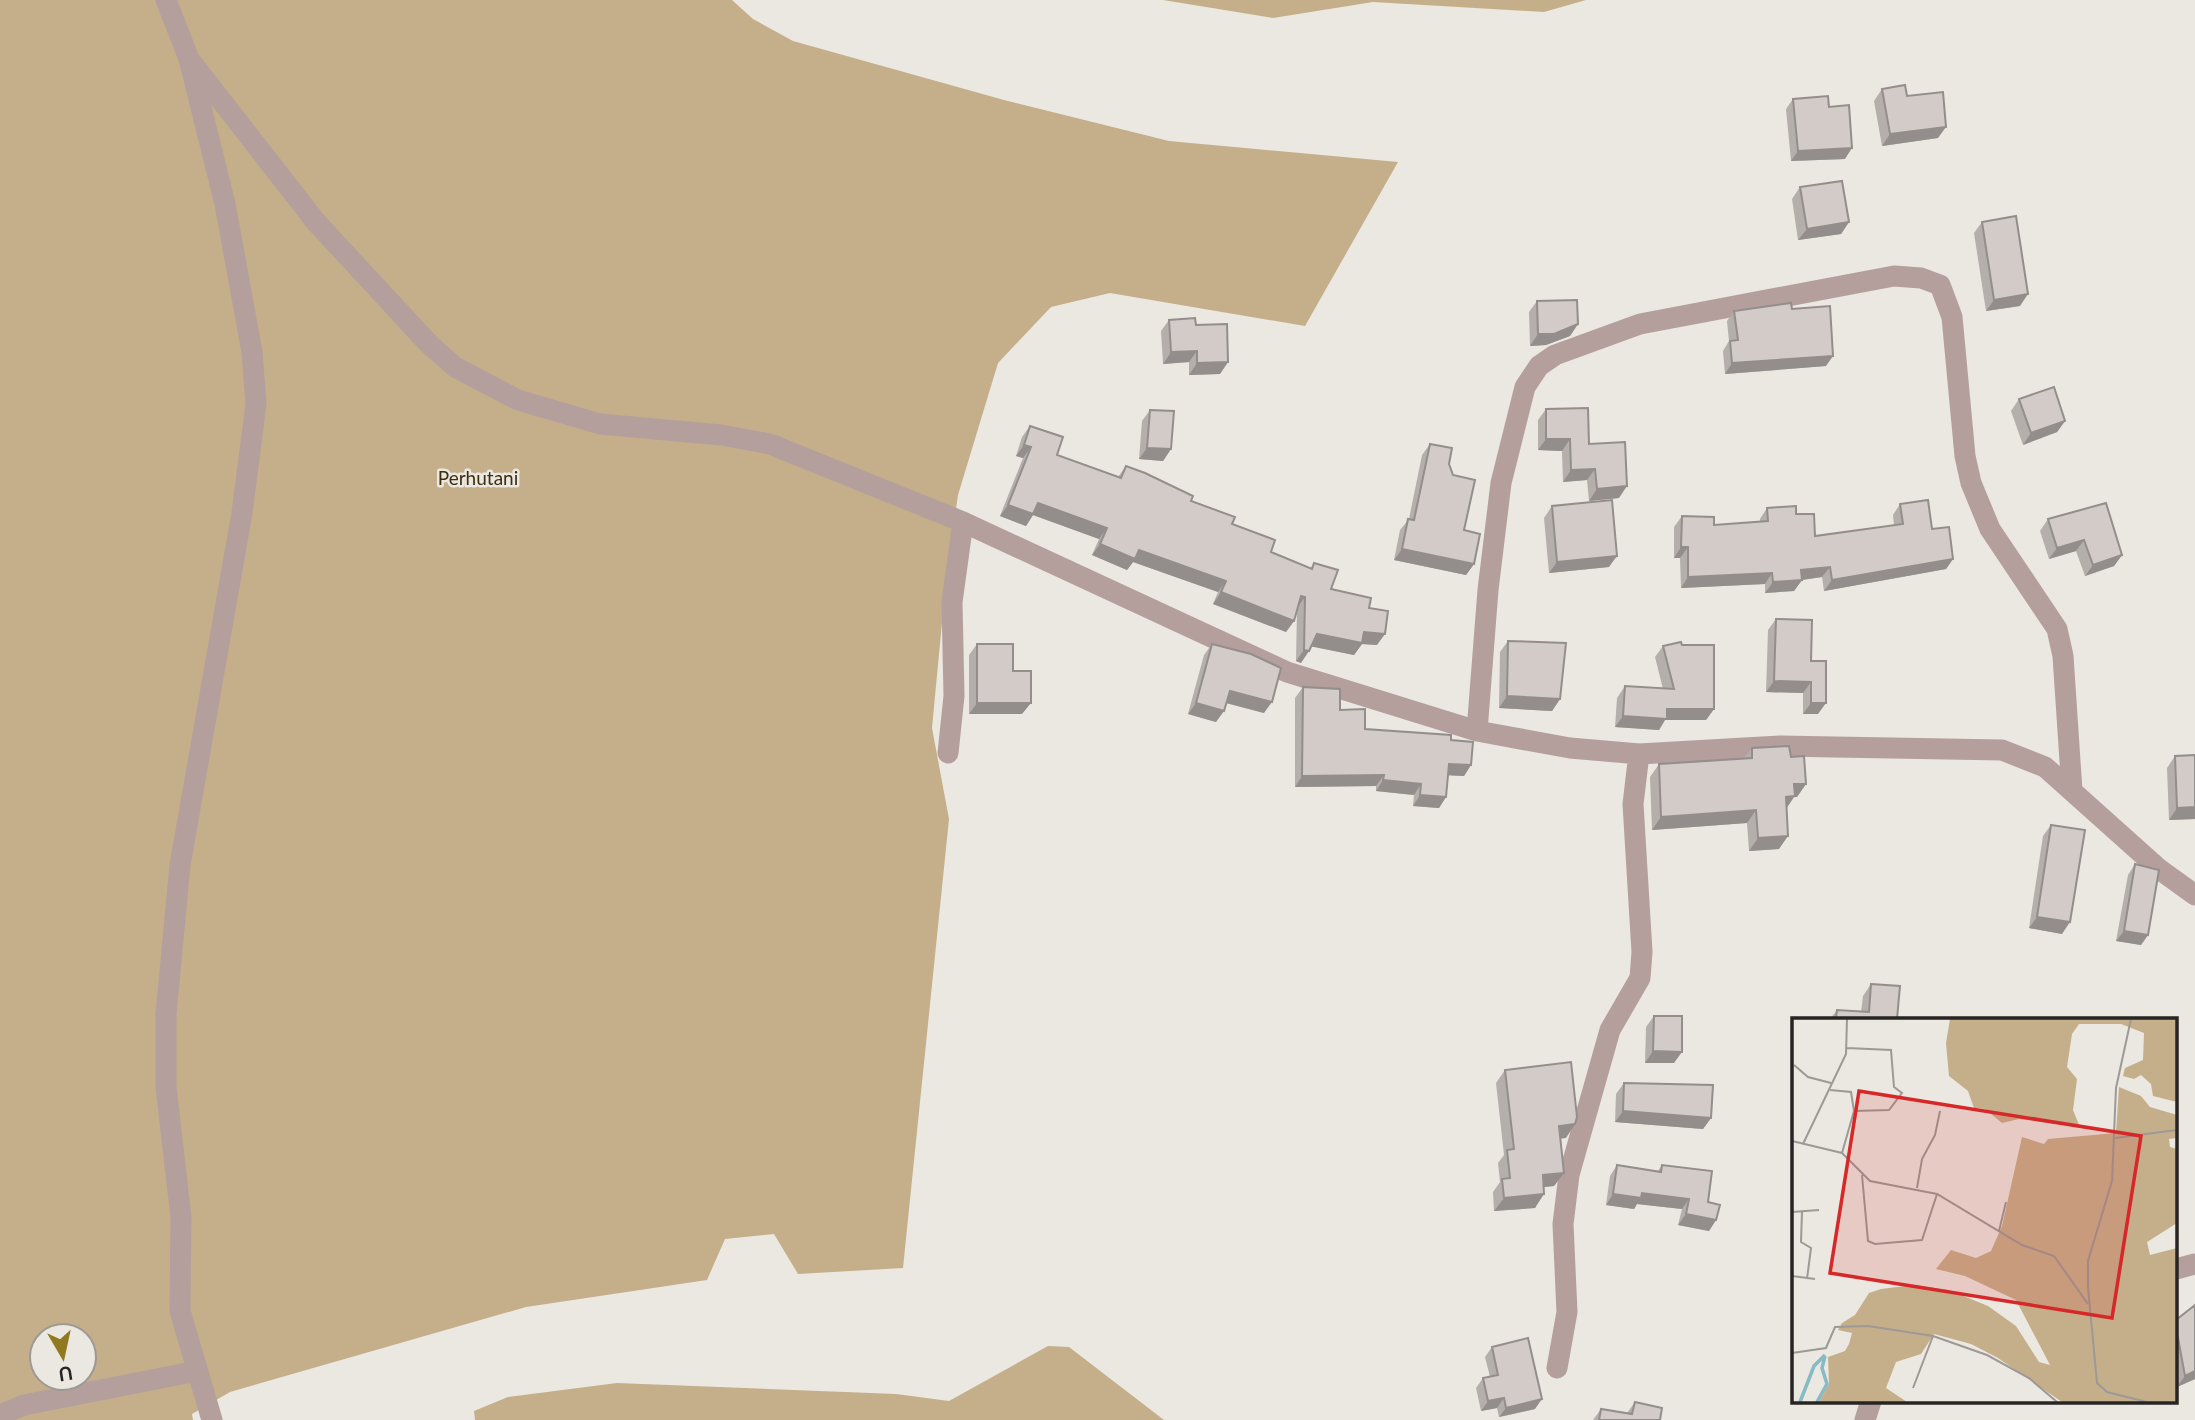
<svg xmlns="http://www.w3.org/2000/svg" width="2195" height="1420" viewBox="0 0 2195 1420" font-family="Lato,sans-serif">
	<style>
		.forest { fill: #c5af8a; fill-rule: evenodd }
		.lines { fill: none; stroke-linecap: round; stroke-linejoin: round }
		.minor { stroke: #b49f9c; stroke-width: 21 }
		.wall { fill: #b5afac }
		.shaded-wall { fill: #938e8c }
		.building { fill: #d2cbc8; stroke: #938e8c; stroke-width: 2 }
		.labels { text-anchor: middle; stroke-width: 5; stroke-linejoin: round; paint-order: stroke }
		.park-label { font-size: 19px; fill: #3e2e0e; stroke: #ebe7e1 }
		.inset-river { fill: none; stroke: #86bac4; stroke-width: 3.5 }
		.inset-road { fill: none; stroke: #9d9995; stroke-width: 2 }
		.view { fill: #d62828; fill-opacity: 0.15; stroke: #d62828; stroke-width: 3.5 }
		.inset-edge { fill: none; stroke: #272523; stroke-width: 3.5 }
	</style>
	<rect width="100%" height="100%" fill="#ebe7e1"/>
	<path class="forest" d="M0,0H732L753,19L793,41L1004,100L1169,141L1398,162L1305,326L1110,293L1051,307L998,363L958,495L947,570L932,728L949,819L903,1268L798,1274L774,1234L725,1239L707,1280L526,1307L230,1392L192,1414L193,1420H0ZM42,1336H84V1378H42Z
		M1163,0H1586L1544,12L1373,2L1273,18Z
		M1048,1346L1069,1347L1164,1420H475L474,1411L508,1397L617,1383L896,1394L949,1401Z"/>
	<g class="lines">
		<path class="minor" d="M166,0L189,59L225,204L252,352L256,404L242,513L180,865L166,1014V1087L181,1217L180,1311L212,1420
			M189,59L316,222L429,344L455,367L518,400L600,424L721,435L770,444L963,522L1287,672L1477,731L1570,748L1639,754L1780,746L2002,750L2045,767L2159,869L2195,895
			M1477,731L1488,590L1501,483L1525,387L1539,366L1555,355L1640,324L1894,276L1921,278L1940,285L1952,317L1965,456L1971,483L1990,529L2057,629L2063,656L2072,791
			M948,753L954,696L952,602L963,522
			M2176,1269L2195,1264
			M1557,1368L1567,1312L1563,1224L1569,1175L1610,1030L1640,978L1642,952L1633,804L1639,754
			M0,1415L24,1405L197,1371
			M1865,1420L1871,1401"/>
	</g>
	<path class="wall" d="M1882,89L1907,96L1938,138L1882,146L1874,101Z
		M1793,99L1829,107L1845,159L1791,161L1786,109Z
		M1800,187L1849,222L1841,234L1798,240L1792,199Z
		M1982,222L2020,306L1986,311L1974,233Z
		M1537,301L1578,324L1570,336L1546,345L1530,346L1529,312Z
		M1792,309L1826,366L1725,374L1723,351L1729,341L1727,321L1734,311Z
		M1169,320L1196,325L1228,362L1220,374L1189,375V362L1163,364L1161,331Z
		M2019,399L2065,421L2057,432L2023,445L2011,411Z
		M1546,409L1589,444L1619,498L1589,501L1587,480L1563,482L1562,451L1538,450V420Z
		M1150,410L1171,449L1163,461L1139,459L1142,421Z
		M1030,426L1057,455L1118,477L1126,466L1232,524L1271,552L1310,569L1314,563L1331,589L1369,608L1377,645L1362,644L1354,655L1311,646L1301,663L1296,661L1297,609L1294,621L1286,632L1213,604L1218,592L1133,562L1127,570L1092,555L1099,539L1033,515L1026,526L1000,516L1023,458L1016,456L1022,437Z
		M1430,444L1449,464L1464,530L1474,564L1466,575L1394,560L1400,530L1409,519L1422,455Z
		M1900,504L1932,529L1953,559L1946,569L1824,591L1822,577L1802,580L1794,591L1765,593V584L1681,588L1680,558H1674V527L1682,516L1714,525L1760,522V519L1767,508L1796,514L1815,536L1894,525L1893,515Z
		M1552,506L1609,567L1549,573L1544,518Z
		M2048,519L2122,555L2114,566L2085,576L2076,551L2049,559L2040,531Z
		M1776,619L1811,661L1818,714H1803V693L1766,692L1768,630Z
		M1508,641L1560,699L1552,711L1499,708L1500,652Z
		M977,644L1013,671L1022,714H969V655Z
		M1212,644L1264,713L1227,703L1216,722L1188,714L1204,655Z
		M1682,645L1714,709L1706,720H1665L1659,730L1615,727L1617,698L1625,686L1663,689L1655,657L1663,646Z
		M1303,687L1340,710L1365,729L1451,740L1471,765L1464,776L1448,775L1446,797L1439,808L1413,806L1414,795L1376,791V786L1295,787V698Z
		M1752,748L1791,757L1806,784L1797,797H1794L1787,807L1779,849L1749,851L1747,823L1652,830L1650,777L1659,764L1744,758Z
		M2175,756L2195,819L2169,820L2167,768Z
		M2051,825L2062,934L2029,928L2043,836Z
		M2135,864L2148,935L2141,945L2116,941L2128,875Z
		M1871,984L1897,1019H1830L1837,1010L1861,1012L1863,996Z
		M1654,1016L1674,1063H1645L1646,1027Z
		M1505,1070L1566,1138H1560L1564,1173L1554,1186L1544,1187L1535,1208L1494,1211L1493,1192L1500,1182L1498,1163L1504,1155L1496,1083Z
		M1624,1083L1711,1118L1703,1129L1615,1122L1616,1094Z
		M1617,1165L1658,1171L1662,1165L1708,1202L1716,1220L1709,1231L1678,1225L1682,1209L1637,1204L1634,1209L1606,1205L1610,1176Z
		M2176,1320L2195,1379L2177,1387L2176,1380Z
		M1492,1347L1535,1409L1499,1417L1497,1408L1481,1411L1476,1388L1483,1378L1490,1377L1485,1357Z
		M1635,1402L1660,1420H1593L1601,1409L1627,1413Z"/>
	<path class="shaded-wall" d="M1946,127L1938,138L1882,146L1890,134Z
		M1852,148L1845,159L1791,161L1798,151Z
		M1849,222L1841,234L1798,240L1807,229Z
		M2028,294L2020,306L1986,311L1994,300Z
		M1578,324L1570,336L1546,345L1530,346L1538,334Z
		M1197,351L1189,362L1163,364L1171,352Z
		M1833,356L1826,366L1725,374L1732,363Z
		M1228,362L1220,374L1189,375L1197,363Z
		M2065,421L2057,432L2023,445L2031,433Z
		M1546,439H1570L1562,451L1538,450Z
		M1024,445L1031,447L1023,458L1016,456Z
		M1147,448L1171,449L1163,461L1139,459Z
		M1595,469L1587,480L1563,482L1571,470Z
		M1627,486L1619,498L1589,501L1597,489Z
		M1038,503L1107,528L1099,539L1033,515L1026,526L1000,516L1008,505Z
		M2084,540L2076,551L2049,559L2057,548Z
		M1100,544L1139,550L1226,581L1218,592L1133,562L1127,570L1092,555Z
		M1681,547H1688L1680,558H1674Z
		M1402,549L1474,564L1466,575L1394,560Z
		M2122,555L2114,566L2085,576L2093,565Z
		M1617,556L1609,567L1549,573L1557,562Z
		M1953,559L1946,569L1824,591L1832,580Z
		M1830,567L1822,577L1794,581L1801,570Z
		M1772,573L1765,584L1681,588L1688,577Z
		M1802,580L1794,591L1765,593L1773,582Z
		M1221,592L1294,621L1286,632L1213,604Z
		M1301,596L1305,597L1297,608Z
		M1364,632L1385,634L1377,645L1362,644L1354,655L1309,646L1317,634Z
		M1304,650L1309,651L1301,663L1296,661Z
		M1774,681L1811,682L1803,693L1766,692Z
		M1230,691L1272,702L1264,713L1222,702Z
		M1507,696L1560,699L1552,711L1499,708Z
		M977,703H1031L1022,714H969Z
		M1196,703L1224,711L1216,722L1188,714Z
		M1811,703H1826L1818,714H1803Z
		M1667,709H1714L1706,720H1665L1659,730L1615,727L1623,716Z
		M1449,764L1471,765L1464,776L1441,775Z
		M1384,775L1376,786L1295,787L1302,776Z
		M1383,780L1421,784L1414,795L1376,791Z
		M1794,784H1806L1797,797H1794L1786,809L1777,810Z
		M1420,795L1446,797L1439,808L1413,806Z
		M2195,807V819L2169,820L2177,808Z
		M1756,810L1747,823L1652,830L1661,817Z
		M1788,836L1779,849L1749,851L1758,838Z
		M2037,917L2070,922L2062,934L2029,928Z
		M2124,931L2148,935L2141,945L2116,941Z
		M1653,1051L1682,1052L1674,1063H1645Z
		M1623,1111L1711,1118L1703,1129L1615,1122Z
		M1575,1124L1566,1138L1550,1140L1559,1126Z
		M1564,1173L1554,1186L1534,1188L1543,1175Z
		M1642,1193L1689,1199L1682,1209L1637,1204L1634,1209L1606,1205L1613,1194Z
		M1544,1194L1535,1208L1494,1211L1504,1198Z
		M1686,1214L1716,1220L1709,1231L1678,1225Z
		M2195,1371V1379L2177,1387L2185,1376Z
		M1504,1398L1497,1408L1481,1411L1488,1401Z
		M1542,1399L1535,1409L1499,1417L1506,1408Z"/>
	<path class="building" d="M1905,85L1907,96L1943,92L1946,127L1890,134L1882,89Z
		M1828,96L1829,107L1849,105L1852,148L1798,151L1793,99Z
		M1842,181L1849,222L1807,229L1800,187Z
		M2016,216L2028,294L1994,300L1982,222Z
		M1577,300L1578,324L1554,334H1538L1537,301Z
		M1791,303L1792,309L1830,306L1833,356L1732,363L1730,341L1738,340L1734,311Z
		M1195,318L1196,325L1227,324L1228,362L1197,363V351L1171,352L1169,320Z
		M2054,387L2065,421L2031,433L2019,399Z
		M1588,408L1589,444L1625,442L1627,486L1597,489L1595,469L1571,470L1570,439H1546V409Z
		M1150,410L1174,411L1171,449L1147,448Z
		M1030,426L1063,437L1057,455L1121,478L1126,466L1145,473L1193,496L1191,501L1235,517L1232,524L1275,540L1271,552L1312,569L1314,563L1338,570L1331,589L1371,598L1369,608L1388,611L1385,634L1364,632L1362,643L1317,634L1309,651L1304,650L1305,597L1301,596L1294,621L1221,592L1226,581L1139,550L1135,559L1100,544L1107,528L1038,503L1033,514L1008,505L1031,447L1024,445Z
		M1430,444L1452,448L1449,464L1453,475L1475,480L1464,530L1480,534L1474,564L1402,549L1408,519L1414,520Z
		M1612,500L1617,556L1557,562L1552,506Z
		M1928,500L1932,529L1949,527L1953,559L1832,580L1830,567L1801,570L1802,580L1773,582L1772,573L1688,577V547H1681L1682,516L1714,517V525L1768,521L1767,508L1796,506V514H1814L1815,536L1903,524L1900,504Z
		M2106,503L2122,555L2093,565L2084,540L2057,548L2048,519Z
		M1776,619L1812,620L1811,661H1826V703H1811V682L1774,681Z
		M1508,641L1566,643L1560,699L1507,696Z
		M1681,642L1682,645H1714V709H1667V719L1623,716L1625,686L1674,689L1663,646Z
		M977,644H1013V671H1031V703H977Z
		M1212,644L1251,654L1281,668L1272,702L1230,691L1224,711L1196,703Z
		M1303,687L1340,689V710L1365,709V729L1451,735V740L1473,742L1471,765L1449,764L1446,797L1420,795L1421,784L1383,780L1384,775L1302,776Z
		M1789,746L1791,757L1804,756L1806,784H1794L1795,796L1786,797L1788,836L1758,838L1756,810L1661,817L1659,764L1752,758V748Z
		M2195,755V807L2177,808L2175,756Z
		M2051,825L2085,830L2070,922L2037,917Z
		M2135,864L2159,870L2148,935L2124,931Z
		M1871,984L1900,986L1897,1019H1836L1837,1010L1869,1012Z
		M1654,1016H1682V1052L1653,1051Z
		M1571,1062L1577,1117L1575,1124L1559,1126L1564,1173L1543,1175L1544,1194L1504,1198L1502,1179L1510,1178L1507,1150L1514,1149L1505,1070Z
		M1624,1083L1713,1085L1711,1118L1623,1111Z
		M1617,1165L1661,1172L1662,1165L1712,1171L1708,1202L1720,1205L1716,1220L1686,1214L1689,1199L1642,1193L1641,1198L1613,1194Z
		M2195,1305V1371L2185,1376L2178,1338L2176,1339V1320Z
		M1528,1338L1542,1399L1506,1408L1504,1398L1488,1401L1483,1378L1498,1375L1492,1347Z
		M1635,1402L1662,1408L1660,1420H1599L1601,1409L1632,1414Z"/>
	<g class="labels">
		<g class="park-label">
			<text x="478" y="485">Perhutani</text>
		</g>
	</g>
	<g transform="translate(1792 1018)">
		<rect width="385" height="385" fill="#ebe7e1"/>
		<path d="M158,1H385V84L361,78L359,66L349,57L342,61L331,58L333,50L351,42L352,15L329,6H287L280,16L275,49L285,61L281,92L288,109L227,101L210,105L193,91L182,90L176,73L157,58L154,25ZM327,69L349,78L358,89L385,97V120L377,121L378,129L385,131V205L355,224L358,237L385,230V384H270L206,340L179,326L142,316L129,336L104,344L94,370L115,384H27L37,366L36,339L53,333L57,326L60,315L46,312L50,305L63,297L77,275L89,271L122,267L157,272L196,288L224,308L247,344L258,347L224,282L173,258L144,251L159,232L184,240L199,233L210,208L230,119L252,126L256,121L324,115Z" fill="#c5af8a"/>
		<path class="inset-river" d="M8,384L22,348L33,337M25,384L35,366L30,350L33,338"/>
		<path class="inset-road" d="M339,1L324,70L320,163L296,243V269L305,365L315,374L355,384M55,30L99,32L102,69L110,75L97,92L62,93M2,47L16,59L39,65M38,72L59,74L62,93L50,135M323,120L385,112M0,123L50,135L78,163L145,176L230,227L262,238L296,286M11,126L54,36L55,1M70,157L76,223L83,226L130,222L145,176M125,170L130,141L143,117L148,93M0,194L27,192M10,194L9,224L19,230L15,261M207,213L214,184M0,258L23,261M0,335L34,330L43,309L76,308L141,318L195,337L237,360L265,384M121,370L141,318"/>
		<path class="view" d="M67,73L349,118L320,300L38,255Z"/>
		<rect width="385" height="385" class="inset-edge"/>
	</g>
	<g transform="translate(63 1357) rotate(171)"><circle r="33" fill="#ebe7e1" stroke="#9d9995" stroke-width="2"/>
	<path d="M0-5L12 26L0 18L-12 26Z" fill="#90791f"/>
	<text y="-10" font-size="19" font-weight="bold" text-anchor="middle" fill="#272523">U</text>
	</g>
</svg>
